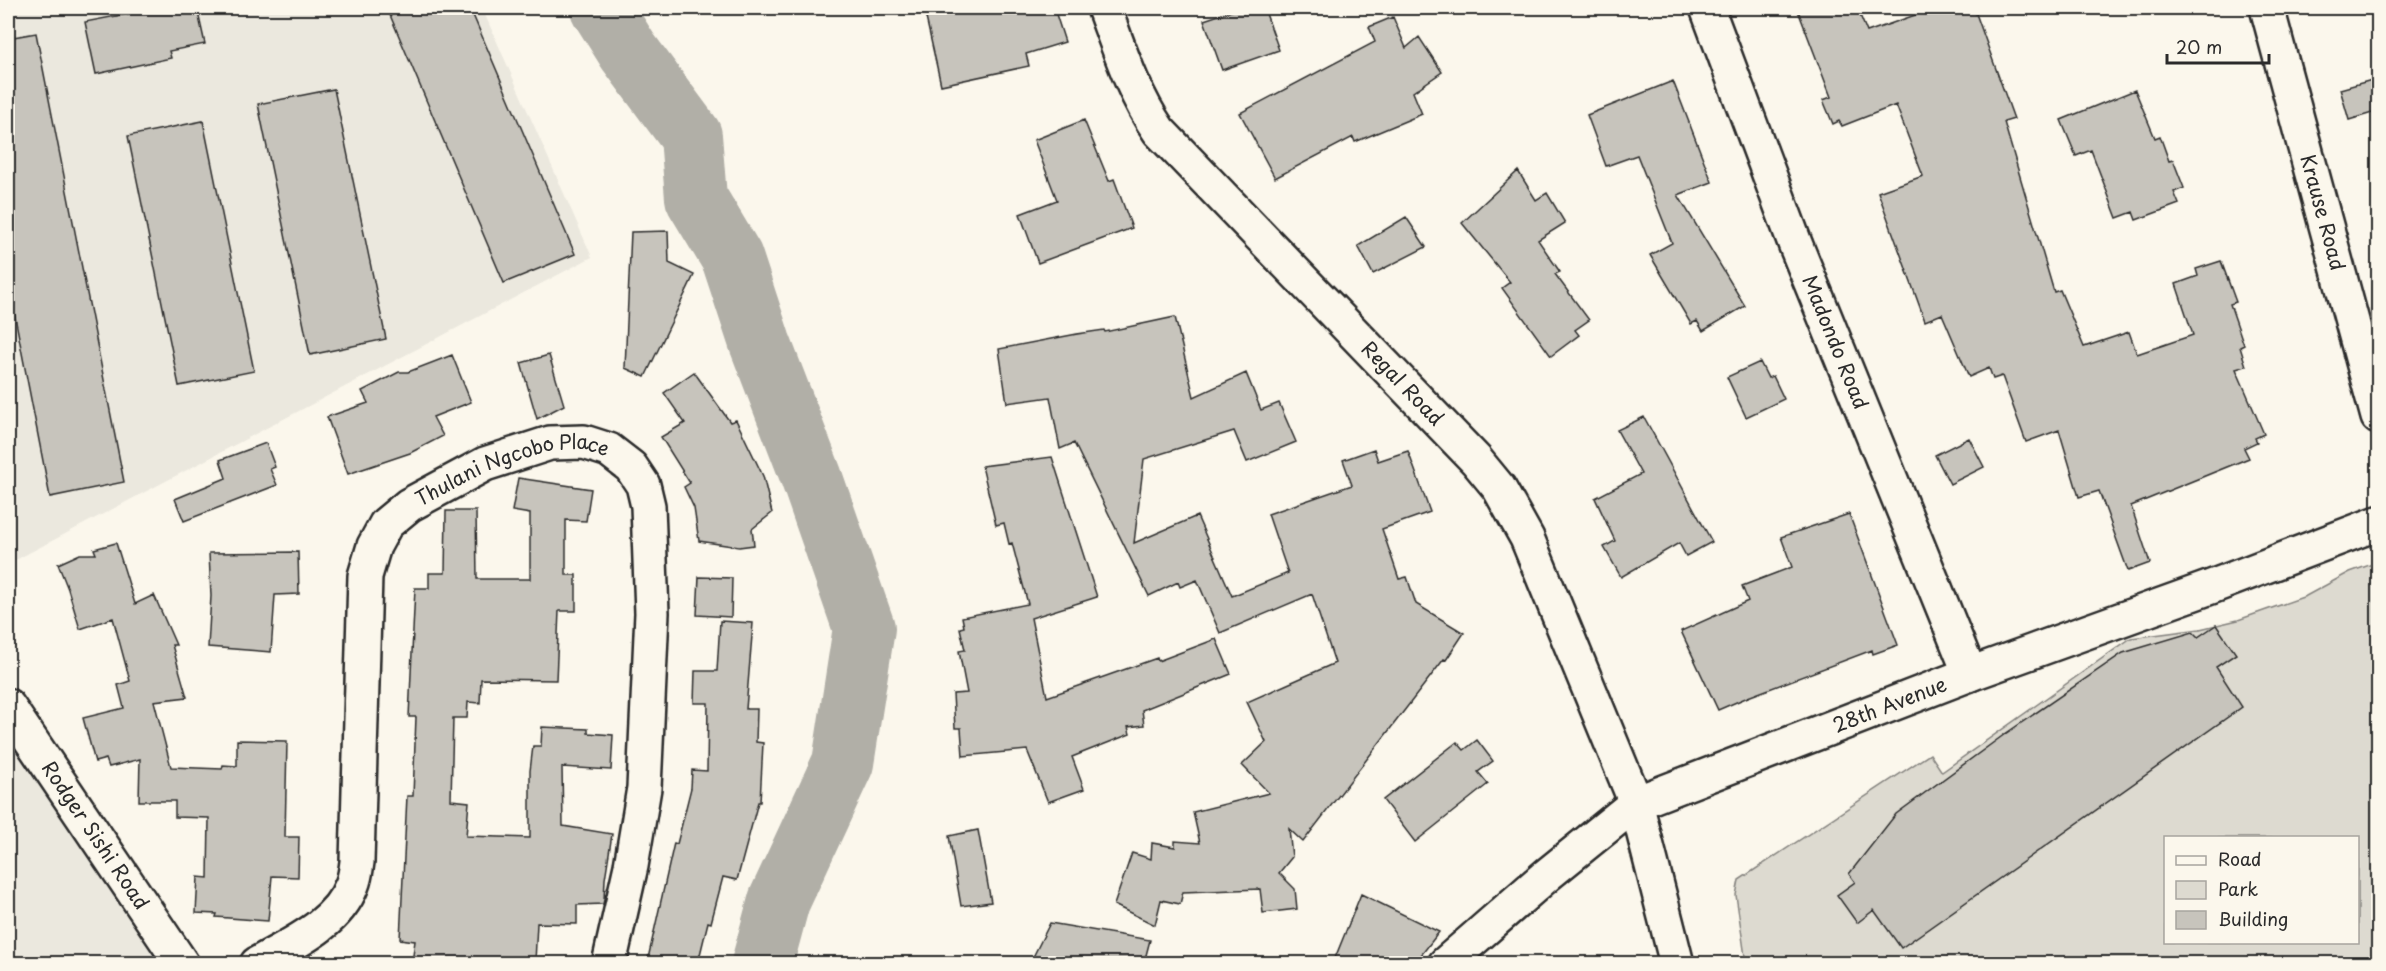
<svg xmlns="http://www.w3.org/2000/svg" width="2386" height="971" viewBox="0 0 2386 971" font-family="'Playpen Sans',sans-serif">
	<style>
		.built { fill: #ebe8de }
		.green { fill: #dddad0; stroke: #84827e; stroke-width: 1.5; fill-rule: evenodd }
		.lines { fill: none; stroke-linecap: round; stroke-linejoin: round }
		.river { stroke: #b1afa7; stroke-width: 62 }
		.building { fill: #c7c4bc; stroke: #2b2b2b; stroke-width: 1.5 }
		.minor-casing { stroke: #2b2b2b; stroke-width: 38 }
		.minor { stroke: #fbf7ec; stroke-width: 33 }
		.labels { text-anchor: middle; stroke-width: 6; stroke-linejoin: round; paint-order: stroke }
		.street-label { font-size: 20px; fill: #2b2b2b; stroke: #fbf7ec }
	</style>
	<rect width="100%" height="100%" fill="#fbf7ec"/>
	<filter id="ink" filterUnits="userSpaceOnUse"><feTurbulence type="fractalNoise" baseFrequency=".0167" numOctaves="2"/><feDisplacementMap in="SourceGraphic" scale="12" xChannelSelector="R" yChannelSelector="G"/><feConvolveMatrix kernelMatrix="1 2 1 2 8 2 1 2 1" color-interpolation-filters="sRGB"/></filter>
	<g filter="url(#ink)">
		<path class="built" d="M8,8H482L592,257L8,564Z
			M8,713L180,963H8Z"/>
		<path class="green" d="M2378,562V963H1746L1736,895L1739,880L1930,754L1942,772L2131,638L2200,629L2238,620L2306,596L2350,572ZM2166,838H2358V942H2166Z"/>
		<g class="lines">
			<path class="river" d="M601,8L628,51L691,136L696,198L732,258L760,343L811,476L864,628L843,763L779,901L762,964"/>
		</g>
		<path class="building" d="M158,8H197L205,44L169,51L171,58L96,74L85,22Z
			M387,8H470L575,254L504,283Z
			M949,8H1054L1065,42L1026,54L1029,66L941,85L925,13Z
			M1240,8H1264L1279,50L1222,70L1204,20Z
			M1797,8H1857L1867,32L1935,8H1974L2014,119L2004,122L2054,292L2060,290L2084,347L2129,332L2137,354L2193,335L2176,284L2198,276L2196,269L2221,261L2236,302L2230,304L2244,345L2240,347L2246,366L2236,369L2264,434L2255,438L2257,442L2244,448L2249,458L2131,506L2150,563L2128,571L2099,491L2079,497L2059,430L2026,442L2002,376L1993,379L1989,368L1969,377L1942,314L1925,321L1878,192L1923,176L1896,105L1842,126L1839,121L1833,124L1823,100L1831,97Z
			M1393,17L1406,48L1419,37L1442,72L1413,92L1422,114L1355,142L1353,137L1275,178L1240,113L1375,42L1369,27Z
			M36,33L124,482L50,497L8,281V38Z
			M2379,78V111L2349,120L2340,89Z
			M1673,81L1712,182L1678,195L1745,306L1703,331L1697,321L1691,324L1650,255L1672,243L1637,155L1606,166L1587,115Z
			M334,89L386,339L310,355L258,104Z
			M2135,90L2155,138L2160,136L2169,161L2173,160L2184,188L2174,192L2179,204L2136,220L2133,212L2117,218L2091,150L2076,156L2061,120Z
			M1084,120L1109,181L1114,179L1132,228L1038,263L1020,214L1057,200L1034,140Z
			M203,121L254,371L179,386L128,136Z
			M1518,171L1536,200L1547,193L1565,223L1538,240L1560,272L1555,274L1589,320L1575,330L1579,335L1551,356L1502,288L1510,282L1462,223Z
			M1406,217L1426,247L1373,274L1358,246Z
			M668,231L669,263L694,275L645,377L625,368L631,232Z
			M1175,317L1194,397L1246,373L1261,410L1279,403L1296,442L1247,462L1234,431L1144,459L1134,543L1197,516L1232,596L1288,573L1268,514L1352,485L1343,460L1374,449L1378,461L1408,451L1430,512L1382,529L1399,579L1407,577L1416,604L1464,633L1446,660L1444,659L1303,842L1289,829L1292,857L1279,873L1295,889L1297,909L1263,913L1260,889L1183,892L1180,904L1161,900L1155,925L1114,905L1132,853L1151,859L1152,843L1175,847V841L1200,843L1193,812L1269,793L1242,765L1266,742L1247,702L1335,663L1312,594L1220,633L1197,580L1180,587L1178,582L1149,596L1074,443L1060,449L1050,397L1007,403L999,349L1077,334L1104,330L1105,332Z
			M452,355L471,402L433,417L443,436L410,453L348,474L327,417L368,403L362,391L399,372H408Z
			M549,355L564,405L537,419L521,363Z
			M1760,362L1768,378L1773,376L1784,399L1746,417L1727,377Z
			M694,372L730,422L736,420L763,476L772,513L752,529L754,545L739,547L699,541L694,508L684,487L690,483L661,437L685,423L664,393Z
			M1644,417L1712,542L1686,556L1679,543L1621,577L1604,547L1615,541L1595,498L1641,474L1617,430Z
			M1969,438L1984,467L1950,484L1935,455Z
			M266,443L275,467L270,469L277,485L184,521L175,499L226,478L220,460Z
			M1052,457L1097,597L1031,618L1047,697L1157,658L1158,661L1216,639L1231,674L1142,710L1144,725L1128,727L1130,734L1072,757L1084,789L1048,802L1027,750L963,756L961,728H955L953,694L967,693L959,651L965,650L960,628L964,627L962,617L1028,604L1012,543L1009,544L1004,523L996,525L982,466Z
			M518,478L591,489L586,521L566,520V575H576V611H559L556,680L481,679L480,703L468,702L467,718H453L451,800L469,802L466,836L530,838V771L533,746H541L542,727L588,729V733L613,735L611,770L562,767L563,826L612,834L605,879L604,900L603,904L577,905V924L537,923L535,962L459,959L458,963H412L415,941L400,939L407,796H413L416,717H409L415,588H429V573H445L446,511H476L477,579H530V514L512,511Z
			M1849,514L1898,645L1873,654L1872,650L1748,697L1718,710L1681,631L1748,601L1742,586L1792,567L1781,537Z
			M116,543L135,604L154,595L176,645H172L187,697L154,701L171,767L222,769L223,765L237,766V740L287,741L285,837H299L298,877L272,876L268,921L216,917L217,914L196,913L198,877L208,878L209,818L175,817V801H139L140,759L109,767L106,759L95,762L83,718L124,708L118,685L130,681L113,618L80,629L68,589L58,564L80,554H96L94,549Z
			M298,552L299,594L275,595L271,652L208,647L211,596L209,553Z
			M699,577L732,578L731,617L697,615Z
			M720,621L753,623L746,709H757L756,742L763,743L760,802H758L737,880L723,877L711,923L708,922L698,963H647L674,843L677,844L691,788L692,770L707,771L708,703H694L695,671H717Z
			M2216,625L2236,654L2216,667L2242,707L1901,948L1874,910L1857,923L1837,895L1855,882L1849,874L1896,814L2005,734L2123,653L2193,632L2198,637Z
			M1477,740L1493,761L1478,772L1488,784L1415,842L1383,800L1457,742L1464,750Z
			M978,830L991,902L961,906L949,836Z
			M1361,894L1439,932L1415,963H1333Z
			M1050,923L1150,940L1144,963H1030Z"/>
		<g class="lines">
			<g class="minor-casing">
				<g id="minor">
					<path id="s1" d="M1104,8C1120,51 1133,93 1159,131L1476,460L1499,488L1527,538L1636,803L1677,964"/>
					<path id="s2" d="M1707,8L1796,246L1970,674"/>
					<path id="s3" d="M2267,8L2378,417"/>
					<path id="s4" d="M8,706L182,964"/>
					<path id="s5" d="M257,964C291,944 337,925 352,885C355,878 356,870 357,862L365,576L374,546L386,524L409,505L485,464L550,443L584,442L609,450L631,467L643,485L648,506L652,613L644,788L631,866L609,964"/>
					<path id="s6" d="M1445,964L1547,875L1636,803L1970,674L2211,587L2378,523"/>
				</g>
			</g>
			<use href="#minor" class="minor"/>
		</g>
	</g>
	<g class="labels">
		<g class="street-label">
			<text dy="7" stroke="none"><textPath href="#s3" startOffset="212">Krause Road</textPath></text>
			<text dy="7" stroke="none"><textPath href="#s2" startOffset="358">Madondo Road</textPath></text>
			<text dy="7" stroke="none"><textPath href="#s1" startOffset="486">Regal Road</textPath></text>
			<text dy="7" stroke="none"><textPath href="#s5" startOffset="634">Thulani Ngcobo Place</textPath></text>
			<text dy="7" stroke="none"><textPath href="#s6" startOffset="522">28th Avenue</textPath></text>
			<text dy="7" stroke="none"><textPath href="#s4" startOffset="156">Rodger Sishi Road</textPath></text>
		</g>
	</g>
	<rect width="2386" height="971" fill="none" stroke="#fbf7ec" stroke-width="30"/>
	<rect x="15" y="15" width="2356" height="941" fill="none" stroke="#2b2b2b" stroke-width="2" filter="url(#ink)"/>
	<rect x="2164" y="836" width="195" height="108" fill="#fbf7ec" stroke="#a8a59f" stroke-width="1.5"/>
	<rect x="2176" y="856" width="30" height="9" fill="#fbf7ec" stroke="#a8a59f" stroke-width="1.5"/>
	<text x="2218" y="866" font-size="18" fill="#2b2b2b">Road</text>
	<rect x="2176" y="881" width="30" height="18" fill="#dddad0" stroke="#a8a59f" stroke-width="1.5"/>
	<text x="2218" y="896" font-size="18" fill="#2b2b2b">Park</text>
	<rect x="2176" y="911" width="30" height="18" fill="#c7c4bc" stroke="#a8a59f" stroke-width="1.5"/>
	<text x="2218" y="926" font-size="18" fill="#2b2b2b">Building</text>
	<path d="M2167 54v9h102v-9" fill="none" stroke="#2b2b2b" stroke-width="3"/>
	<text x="2176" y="54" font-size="18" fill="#2b2b2b" stroke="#fbf7ec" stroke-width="4.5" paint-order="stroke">20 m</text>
</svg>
